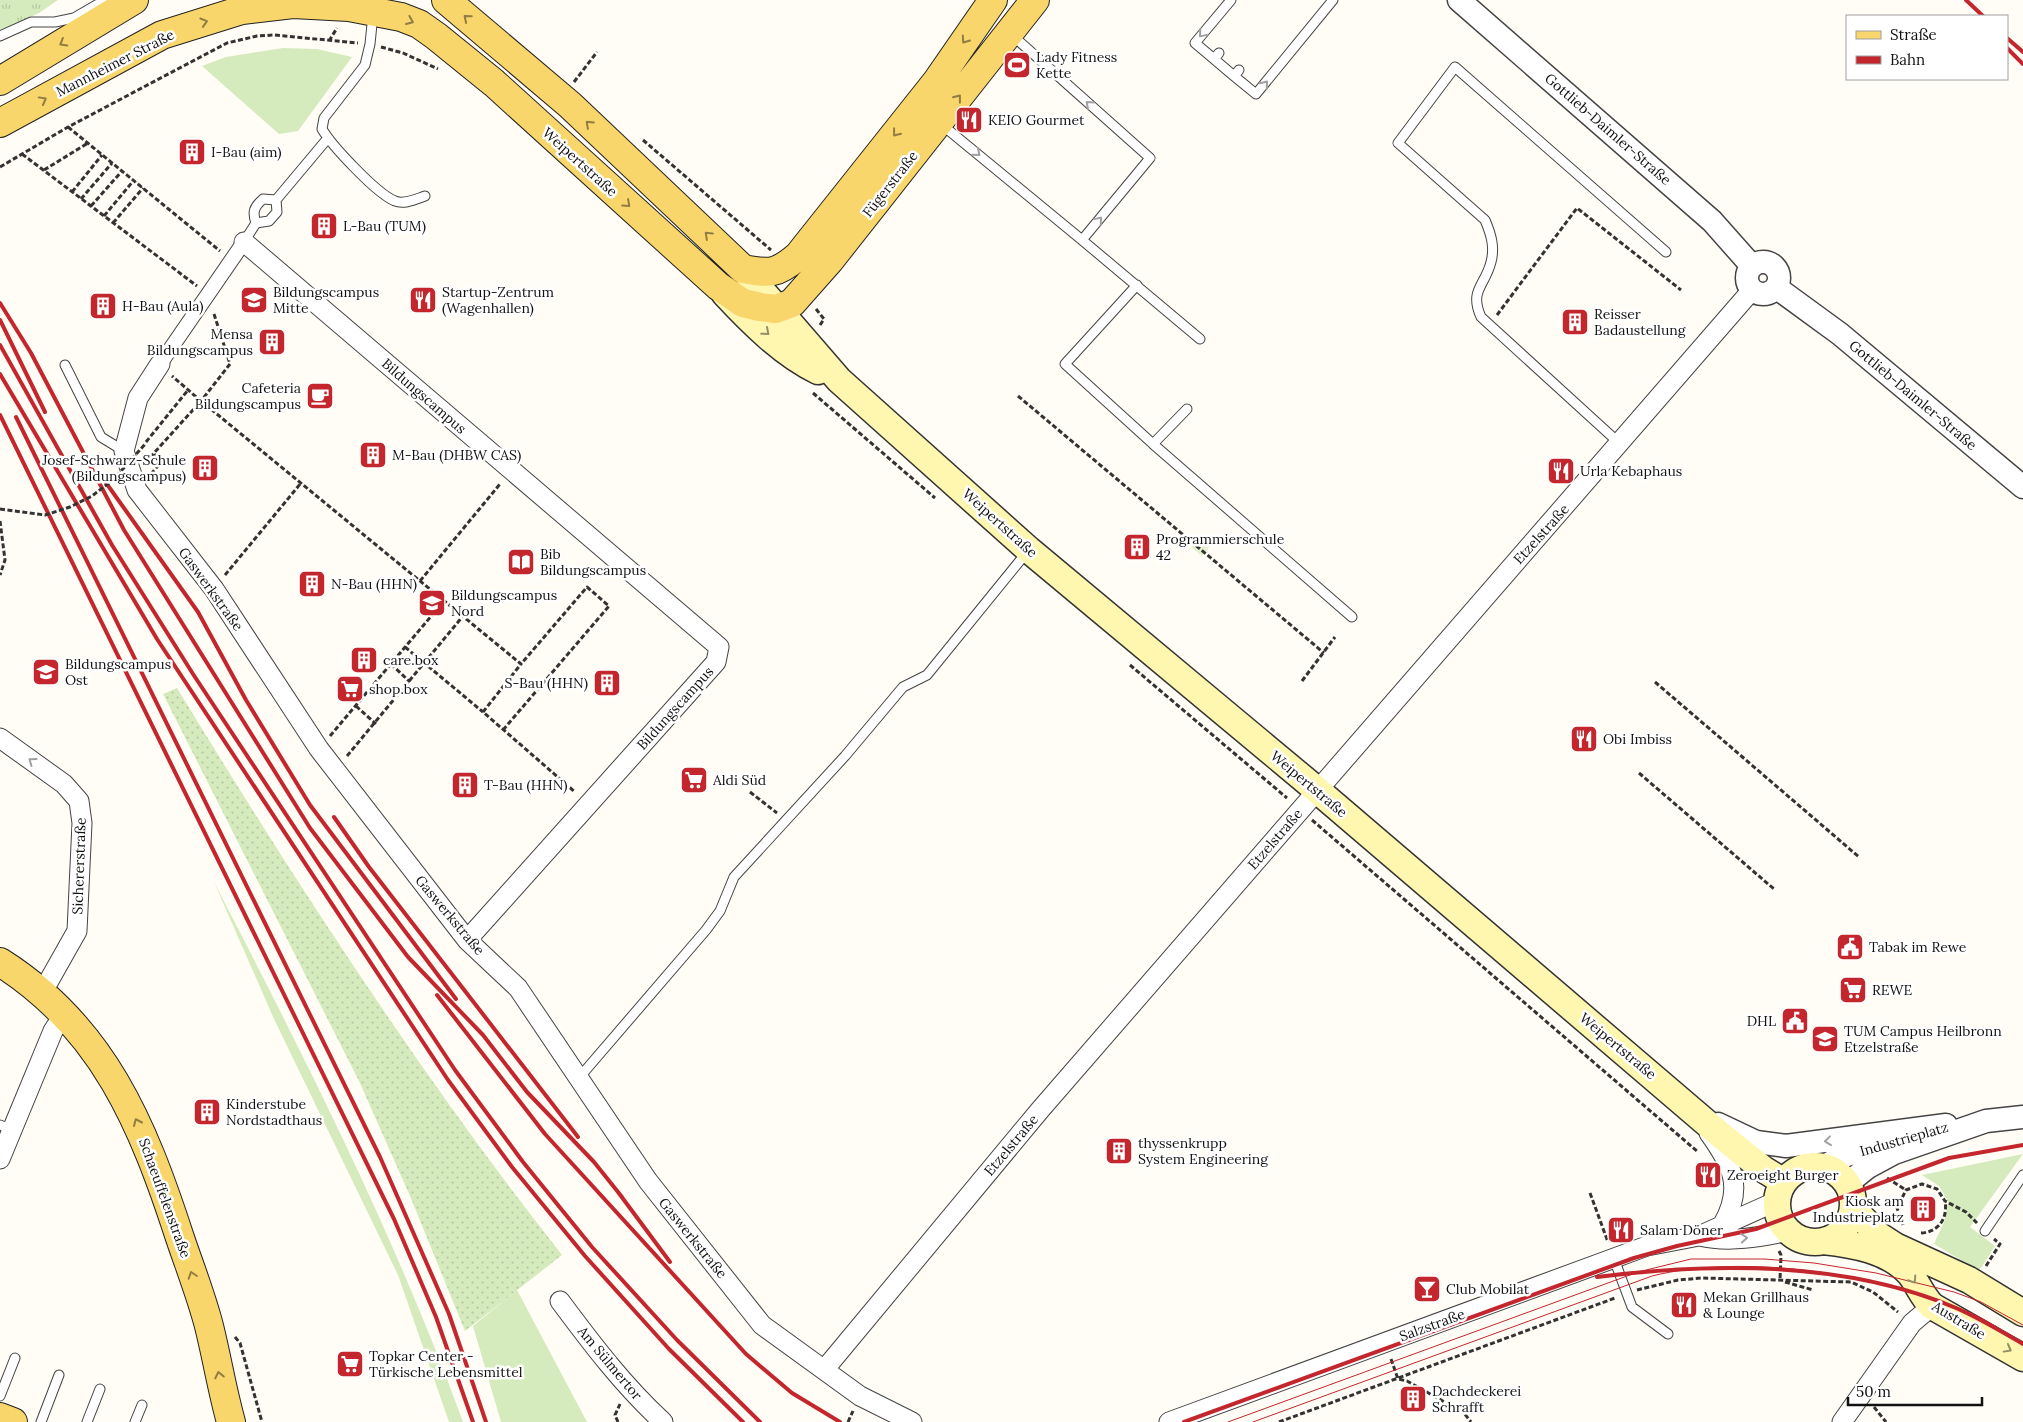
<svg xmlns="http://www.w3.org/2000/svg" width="2023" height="1422" viewBox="0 0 2023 1422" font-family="Lora,serif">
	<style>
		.grass { fill: #d5ebbd }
		.park { fill: url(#park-tufts) }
		.garden { fill: url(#garden-dots) }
		.pitch { fill: #e6f2cf }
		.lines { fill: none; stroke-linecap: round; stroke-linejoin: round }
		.service-casing { stroke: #444; stroke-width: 11 }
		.pedestrian-casing { stroke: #444; stroke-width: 16 }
		.minor-casing { stroke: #444; stroke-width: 21 }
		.tertiary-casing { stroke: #444; stroke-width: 25 }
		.secondary-casing { stroke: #333; stroke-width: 29 }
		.primary-casing { stroke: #222; stroke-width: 30 }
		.path { stroke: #333; stroke-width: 3; stroke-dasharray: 5 2.5; stroke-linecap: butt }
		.service { stroke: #fff; stroke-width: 9 }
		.pedestrian { stroke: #fff; stroke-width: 14 }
		.minor { stroke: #fff; stroke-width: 19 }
		.tertiary { stroke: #fff; stroke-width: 22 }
		.secondary { stroke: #fff6b0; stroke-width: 26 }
		.primary { stroke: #f9d66b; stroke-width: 28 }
		.tram { stroke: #c4262e; stroke-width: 1 }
		.rail { stroke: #c4262e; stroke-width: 4 }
		.path-bridge { stroke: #333; stroke-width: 3; stroke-dasharray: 5 2.5; stroke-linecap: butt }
		.oneway { stroke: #917d42 }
		.oneway2 { stroke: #a0a0a0 }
		.oneway3 { stroke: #948f68 }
		.labels { text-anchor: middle; stroke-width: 5; stroke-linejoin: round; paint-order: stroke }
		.poi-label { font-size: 14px; fill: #111; stroke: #fff; text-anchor: start }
		.street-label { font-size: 14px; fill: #111; stroke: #fff }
	</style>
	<defs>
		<pattern id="park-tufts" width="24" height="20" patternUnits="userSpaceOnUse" patternTransform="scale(1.25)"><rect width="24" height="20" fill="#d5ebbd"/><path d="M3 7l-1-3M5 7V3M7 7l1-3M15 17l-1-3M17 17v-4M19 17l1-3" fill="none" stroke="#b6c8a1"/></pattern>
		<pattern id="garden-dots" width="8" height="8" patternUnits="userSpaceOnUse" patternTransform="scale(1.25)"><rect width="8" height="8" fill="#d5ebbd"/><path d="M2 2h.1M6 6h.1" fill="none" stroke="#b6c8a1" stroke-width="1.8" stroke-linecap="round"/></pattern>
	</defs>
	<rect width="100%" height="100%" fill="#fffdf5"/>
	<path class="grass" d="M283,48L317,49L352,57L298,131L279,134L202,66L226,57Z
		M214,882C305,1058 395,1235 463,1422H449L398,1275L274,1019Z
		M2023,1154L1970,1227L1995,1246L1979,1271L1934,1244L1945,1220L1948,1201L1939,1186L1922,1175Z
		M517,1290L587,1422H501L473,1326Z"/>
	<path class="park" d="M0,0H58L39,13L0,31Z"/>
	<path class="garden" d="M177,688C296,883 421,1076 562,1255L465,1331L410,1196L359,1081L163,694Z"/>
	<path class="pitch" d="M1202,535L1212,544L1202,556L1191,547Z"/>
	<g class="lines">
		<g class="service-casing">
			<path id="service" d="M373,14L370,44L365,65L324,118L322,129C332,146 377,194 395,201C404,205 416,199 425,196
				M0,36L31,22H55L74,18L105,0
				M1219,53L1214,59L1195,43L1231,0
				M1214,59L1234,76
				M1239,70L1234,76L1256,94L1333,0
				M941,124L1082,240L1150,158L1012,35
				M276,200L263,199C254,207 252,212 256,223L269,221L277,212L276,200L328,138
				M1082,240L1200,339
				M244,242L256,223
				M1137,285L1065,364L1153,444
				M65,365L101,437L124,451
				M1187,409L1153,444L1352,617
				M1618,442L1481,317C1469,290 1485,286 1491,262C1495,247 1491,234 1485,220L1398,143L1455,67L1666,252
				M578,1079L706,930L720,911L734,877L845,756L903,687L927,675L1027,552
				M0,1125L12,1130
				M1985,1231L2023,1175
				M1614,1259L1632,1307L1668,1334
				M0,1396L15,1358
				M41,1422L59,1375
				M87,1422L100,1389
				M135,1422L142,1405"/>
		</g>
		<g class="pedestrian-casing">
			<path id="pedestrian" d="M160,364L244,242"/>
		</g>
		<g class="minor-casing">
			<path id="minor" d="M244,242L719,647L716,662L467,940
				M160,364L138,398L124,451L137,490L214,589L319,749L467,940L518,988L648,1181L762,1325L860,1396L912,1422
				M0,738L64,784L79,801L82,823L77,931L42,993
				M1709,1133C1732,1165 1744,1187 1723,1224
				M0,1159L53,1031L64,1014
				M1700,1236C1729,1243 1760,1237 1789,1231
				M560,1301C592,1344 623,1385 663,1422
				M824,1370L1040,1110L1752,290
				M1169,1422L1647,1246L1699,1236L1777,1201
				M1842,1422L1912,1323L1932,1306"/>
		</g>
		<g class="tertiary-casing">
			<path id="tertiary" d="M1459,0L1712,221L1751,265
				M1747 278a16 16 0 1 1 32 0a16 16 0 1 1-32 0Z
				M1777,288L1840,334L2023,487
				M1718,1124L1756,1142L1786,1146L1946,1125
				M1825,1166L1838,1158L1880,1144
				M1848,1183L1868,1167L1894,1153L1986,1121L2023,1117"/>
		</g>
		<g class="secondary-casing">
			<path id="secondary" d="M743,269L839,380L1029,550L1317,790L1723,1137L1763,1169L1784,1182
				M725,294C751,322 783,354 818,371
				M1777 1204a38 38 0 1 1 76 0a38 38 0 1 1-76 0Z
				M1853,1208L1878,1235L1895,1246L1969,1280L2023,1313
				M1823,1241C1852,1244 1889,1250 1910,1274C1918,1284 1922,1296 1932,1306L2023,1358"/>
		</g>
		<g class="primary-casing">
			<path id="primary" d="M446,0L570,105L743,269C770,274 777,274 798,256L937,81L993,0
				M0,81L134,0
				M0,123L162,35L242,10L293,4L349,7L401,17L419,24L436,36L494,83L718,286L743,303L760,307L776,309L792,303L830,260L1035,0
				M0,962C103,1027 143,1125 179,1235C189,1265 201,1295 209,1326C217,1358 222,1390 231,1422
				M0,1417L13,1422"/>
		</g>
		<path class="path" d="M329,41L337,28
			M381,47L403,53L438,69
			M574,82L597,52
			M68,127L220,251
			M643,140L771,250
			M22,154L197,286
			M0,167L68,127L227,43L257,36L274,35L358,43
			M44,170L88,143
			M72,192L102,155
			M81,199L112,163
			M91,206L122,171
			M104,216L134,180
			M113,223L143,188
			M816,309L824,319L820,325
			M214,314L230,364L201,401L521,664L483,712L575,792
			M1497,315L1577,208L1681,290
			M813,393L935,498
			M1018,396L1324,653
			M146,442L188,390
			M145,463L201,401L172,376
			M151,474L162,461L154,454
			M0,521L5,560L0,575
			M225,575L301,483
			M420,581L500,484
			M405,647L483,712
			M391,664L410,682
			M1130,665L1287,798
			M1302,681L1335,637
			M1655,682L1859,857
			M356,706L376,724
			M503,730L609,606L587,587L521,664
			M330,736L444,601
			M347,756L463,616
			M1639,773L1774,889
			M750,792L777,813
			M1312,820L1698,1152
			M1887,1178L1906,1190
			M1590,1193L1608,1242
			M1903,1225L1897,1208L1906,1190L1922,1184L1937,1189L1945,1201L1966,1212L1977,1223
			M1921,1233C1939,1232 1948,1218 1945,1201
			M1779,1251L1781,1255L1780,1280
			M1986,1266L2000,1244L1994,1239
			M1785,1282L1813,1290
			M1637,1290L1678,1280L1702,1278L1851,1282L1873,1292L1898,1312
			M235,1337L240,1343L262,1422
			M1391,1359L1398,1379L1407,1381L1464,1413L1471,1422
			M1874,1407L1886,1422
			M618,1422L615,1415L620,1404
			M848,1422L853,1411
			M1279,1422L1615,1298"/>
		<use href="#service" class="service"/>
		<use href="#pedestrian" class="pedestrian"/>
		<use href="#minor" class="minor"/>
		<use href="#tertiary" class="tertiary"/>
		<use href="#secondary" class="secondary"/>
		<use href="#primary" class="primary"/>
		<path class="tram" d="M1228,1422L1638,1272L1691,1259H1764L1814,1263L1876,1273L1954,1292L1981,1302L2023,1325
			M1253,1422L1652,1276C1743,1253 1881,1274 1966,1311C1986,1319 2004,1332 2023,1343"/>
		<path class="rail" d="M1966,0L1983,16
			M2007,38L2023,52
			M2007,48L2023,64
			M0,303L31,353L124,530L310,828L408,957L483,1035L527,1092L594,1162L622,1197
			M0,320L45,412
			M0,345L112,545L193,674L455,1070L523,1162L592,1247L677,1340L760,1422
			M0,374L157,639L448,1080L512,1167L585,1256L669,1349L743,1422
			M0,415L394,1219L436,1317L473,1422
			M16,417L380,1157L449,1314L486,1422
			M104,480L198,612L246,700L310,805L456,999
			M334,817L369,867L578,1137
			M437,995L545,1134L746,1354L792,1393L840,1422
			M618,1192L670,1262
			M1597,1277C1714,1262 1846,1261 1956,1308C1979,1318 2002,1332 2023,1344
			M1184,1422L1634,1258L1677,1246L1756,1229L1949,1158L2023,1145"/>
		<path class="path-bridge" d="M0,509L45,515L70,507L92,496L114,479L146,443"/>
	</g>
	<defs><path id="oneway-chevron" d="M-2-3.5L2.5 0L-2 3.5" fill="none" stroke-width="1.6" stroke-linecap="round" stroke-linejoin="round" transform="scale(1.25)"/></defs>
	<g class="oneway">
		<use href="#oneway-chevron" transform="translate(467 18) rotate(-140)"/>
		<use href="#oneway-chevron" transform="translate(410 21) rotate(23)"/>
		<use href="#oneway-chevron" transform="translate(204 22) rotate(-17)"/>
		<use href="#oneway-chevron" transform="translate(965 40) rotate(125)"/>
		<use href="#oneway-chevron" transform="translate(63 43) rotate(149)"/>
		<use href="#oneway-chevron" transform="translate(958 98) rotate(-52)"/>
		<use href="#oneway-chevron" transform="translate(43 100) rotate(-29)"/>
		<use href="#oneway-chevron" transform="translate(589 124) rotate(-137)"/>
		<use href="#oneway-chevron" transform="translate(896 133) rotate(128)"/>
		<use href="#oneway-chevron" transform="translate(627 204) rotate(42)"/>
		<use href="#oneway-chevron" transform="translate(708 235) rotate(-137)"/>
		<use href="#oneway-chevron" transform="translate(137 1122) rotate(-114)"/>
		<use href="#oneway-chevron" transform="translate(192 1275) rotate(-108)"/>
		<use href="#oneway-chevron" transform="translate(219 1375) rotate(-102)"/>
	</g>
	<g class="oneway2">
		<use href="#oneway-chevron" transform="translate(1202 34) rotate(130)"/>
		<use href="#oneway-chevron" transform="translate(1265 84) rotate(-51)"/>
		<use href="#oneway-chevron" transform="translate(1089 104) rotate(-138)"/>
		<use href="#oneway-chevron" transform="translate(977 153) rotate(40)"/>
		<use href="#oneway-chevron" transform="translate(1099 220) rotate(-50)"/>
		<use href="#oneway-chevron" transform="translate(32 761) rotate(-144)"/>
		<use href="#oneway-chevron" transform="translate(1828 1141) rotate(173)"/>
		<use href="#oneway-chevron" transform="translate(1744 1238) rotate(-5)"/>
	</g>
	<g class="oneway3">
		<use href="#oneway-chevron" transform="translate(766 332) rotate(41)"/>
		<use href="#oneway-chevron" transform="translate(1913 1280) rotate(57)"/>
		<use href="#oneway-chevron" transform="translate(2008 1349) rotate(29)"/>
	</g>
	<defs>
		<g id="stadium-square" transform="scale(1.4375)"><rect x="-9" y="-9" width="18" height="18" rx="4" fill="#c4262e" stroke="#fff"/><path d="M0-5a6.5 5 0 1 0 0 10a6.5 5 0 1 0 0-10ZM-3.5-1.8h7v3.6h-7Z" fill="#fff"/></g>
		<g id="restaurant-square" transform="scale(1.4375)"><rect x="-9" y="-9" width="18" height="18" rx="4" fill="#c4262e" stroke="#fff"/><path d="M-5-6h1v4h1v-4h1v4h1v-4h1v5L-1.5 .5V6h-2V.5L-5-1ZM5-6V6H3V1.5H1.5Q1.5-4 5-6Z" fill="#fff"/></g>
		<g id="building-square" transform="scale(1.4375)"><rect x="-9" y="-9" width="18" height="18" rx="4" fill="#c4262e" stroke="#fff"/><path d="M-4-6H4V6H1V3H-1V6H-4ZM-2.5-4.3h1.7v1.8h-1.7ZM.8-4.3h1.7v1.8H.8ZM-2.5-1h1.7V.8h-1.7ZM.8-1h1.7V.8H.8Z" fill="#fff"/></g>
		<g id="university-square" transform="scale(1.4375)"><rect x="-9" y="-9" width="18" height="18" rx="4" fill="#c4262e" stroke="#fff"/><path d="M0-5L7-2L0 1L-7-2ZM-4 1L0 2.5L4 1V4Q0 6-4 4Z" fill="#fff"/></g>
		<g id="cafe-square" transform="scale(1.4375)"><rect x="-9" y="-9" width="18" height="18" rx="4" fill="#c4262e" stroke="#fff"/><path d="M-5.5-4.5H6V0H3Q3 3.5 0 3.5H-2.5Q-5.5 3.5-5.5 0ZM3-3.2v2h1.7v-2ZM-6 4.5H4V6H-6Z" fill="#fff"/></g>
		<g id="library-square" transform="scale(1.4375)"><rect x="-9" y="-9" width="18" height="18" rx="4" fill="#c4262e" stroke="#fff"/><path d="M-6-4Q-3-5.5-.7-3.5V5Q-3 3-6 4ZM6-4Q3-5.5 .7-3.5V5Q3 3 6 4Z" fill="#fff"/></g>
		<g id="supermarket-square" transform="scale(1.4375)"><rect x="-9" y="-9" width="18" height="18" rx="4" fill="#c4262e" stroke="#fff"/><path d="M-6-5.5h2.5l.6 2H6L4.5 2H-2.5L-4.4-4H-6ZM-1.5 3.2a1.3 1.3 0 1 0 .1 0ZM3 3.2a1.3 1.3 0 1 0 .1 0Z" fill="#fff"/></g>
		<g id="civic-square" transform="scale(1.4375)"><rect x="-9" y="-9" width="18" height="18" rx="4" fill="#c4262e" stroke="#fff"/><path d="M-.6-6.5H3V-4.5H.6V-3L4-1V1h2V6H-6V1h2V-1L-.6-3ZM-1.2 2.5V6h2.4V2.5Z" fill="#fff"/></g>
		<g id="bar-square" transform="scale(1.4375)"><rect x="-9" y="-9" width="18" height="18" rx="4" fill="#c4262e" stroke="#fff"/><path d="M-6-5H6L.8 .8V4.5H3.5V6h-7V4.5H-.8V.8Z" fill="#fff"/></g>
	</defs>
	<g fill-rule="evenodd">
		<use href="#stadium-square" x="1017" y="65"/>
		<use href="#restaurant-square" x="969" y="120"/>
		<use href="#building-square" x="192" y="152"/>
		<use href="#building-square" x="324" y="226"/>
		<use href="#university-square" x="254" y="300"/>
		<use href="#restaurant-square" x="423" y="300"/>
		<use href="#building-square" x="103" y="306"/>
		<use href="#building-square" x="1575" y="322"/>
		<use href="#building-square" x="272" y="342"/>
		<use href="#cafe-square" x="320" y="396"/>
		<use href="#building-square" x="373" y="455"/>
		<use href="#building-square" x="205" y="468"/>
		<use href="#restaurant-square" x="1561" y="471"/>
		<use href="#building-square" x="1137" y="547"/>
		<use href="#library-square" x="521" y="562"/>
		<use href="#building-square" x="312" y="584"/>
		<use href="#university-square" x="432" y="603"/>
		<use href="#building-square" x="364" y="660"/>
		<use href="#university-square" x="46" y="672"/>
		<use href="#building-square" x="607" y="683"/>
		<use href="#supermarket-square" x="350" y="689"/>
		<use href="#restaurant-square" x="1584" y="739"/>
		<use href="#supermarket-square" x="694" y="780"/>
		<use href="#building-square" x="465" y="785"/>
		<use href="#civic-square" x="1850" y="947"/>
		<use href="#supermarket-square" x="1853" y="990"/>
		<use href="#civic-square" x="1795" y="1021"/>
		<use href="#university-square" x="1825" y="1039"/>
		<use href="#building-square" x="207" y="1112"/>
		<use href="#building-square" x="1119" y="1151"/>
		<use href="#restaurant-square" x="1708" y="1175"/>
		<use href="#building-square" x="1923" y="1209"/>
		<use href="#restaurant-square" x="1621" y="1230"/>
		<use href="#bar-square" x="1427" y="1289"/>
		<use href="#restaurant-square" x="1684" y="1305"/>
		<use href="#supermarket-square" x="350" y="1364"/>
		<use href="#building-square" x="1413" y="1399"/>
	</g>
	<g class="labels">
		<g class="poi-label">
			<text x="1036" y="62">Lady Fitness<tspan x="1036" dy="16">Kette</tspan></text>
			<text x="988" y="125">KEIO Gourmet</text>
			<text x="211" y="157">I-Bau (aim)</text>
			<text x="343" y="231">L-Bau (TUM)</text>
			<text x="273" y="297">Bildungscampus<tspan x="273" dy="16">Mitte</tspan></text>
			<text x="442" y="297">Startup-Zentrum<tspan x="442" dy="16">(Wagenhallen)</tspan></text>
			<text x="122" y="311">H-Bau (Aula)</text>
			<text x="1594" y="319">Reisser<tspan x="1594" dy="16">Badaustellung</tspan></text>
			<text x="253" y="339" text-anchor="end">Mensa<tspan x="253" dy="16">Bildungscampus</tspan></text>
			<text x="301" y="393" text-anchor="end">Cafeteria<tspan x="301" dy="16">Bildungscampus</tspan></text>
			<text x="392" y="460">M-Bau (DHBW CAS)</text>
			<text x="186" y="465" text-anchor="end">Josef-Schwarz-Schule<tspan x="186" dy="16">(Bildungscampus)</tspan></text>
			<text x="1580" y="476">Urla Kebaphaus</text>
			<text x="1156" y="544">Programmierschule<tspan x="1156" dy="16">42</tspan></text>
			<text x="540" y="559">Bib<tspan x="540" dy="16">Bildungscampus</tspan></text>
			<text x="331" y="589">N-Bau (HHN)</text>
			<text x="451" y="600">Bildungscampus<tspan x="451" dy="16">Nord</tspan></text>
			<text x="383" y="665">care.box</text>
			<text x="65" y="669">Bildungscampus<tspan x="65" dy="16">Ost</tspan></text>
			<text x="588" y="688" text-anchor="end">S-Bau (HHN)</text>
			<text x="369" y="694">shop.box</text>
			<text x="1603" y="744">Obi Imbiss</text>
			<text x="713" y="785">Aldi Süd</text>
			<text x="484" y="790">T-Bau (HHN)</text>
			<text x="1869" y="952">Tabak im Rewe</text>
			<text x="1872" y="995">REWE</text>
			<text x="1776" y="1026" text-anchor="end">DHL</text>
			<text x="1844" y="1036">TUM Campus Heilbronn<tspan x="1844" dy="16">Etzelstraße</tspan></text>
			<text x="226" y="1109">Kinderstube<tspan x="226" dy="16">Nordstadthaus</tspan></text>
			<text x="1138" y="1148">thyssenkrupp<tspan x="1138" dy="16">System Engineering</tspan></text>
			<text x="1727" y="1180">Zeroeight Burger</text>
			<text x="1904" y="1206" text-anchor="end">Kiosk am<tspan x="1904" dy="16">Industrieplatz</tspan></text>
			<text x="1640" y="1235">Salam Döner</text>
			<text x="1446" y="1294">Club Mobilat</text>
			<text x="1703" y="1302">Mekan Grillhaus<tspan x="1703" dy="16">&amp; Lounge</tspan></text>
			<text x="369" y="1361">Topkar Center -<tspan x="369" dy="16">Türkische Lebensmittel</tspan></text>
			<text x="1432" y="1396">Dachdeckerei<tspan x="1432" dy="16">Schrafft</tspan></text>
		</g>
		<g class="street-label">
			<text transform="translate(115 63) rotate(-27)" y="5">Mannheimer Straße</text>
			<text transform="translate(1608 129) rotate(41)" y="5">Gottlieb-Daimler-Straße</text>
			<text transform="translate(580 162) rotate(42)" y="5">Weipertstraße</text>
			<text transform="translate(890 184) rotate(-52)" y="5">Fügerstraße</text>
			<text transform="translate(1913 395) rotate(40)" y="5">Gottlieb-Daimler-Straße</text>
			<text transform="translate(424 396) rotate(41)" y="5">Bildungscampus</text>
			<text transform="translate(1000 523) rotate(42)" y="5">Weipertstraße</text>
			<text transform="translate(1541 534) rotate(-48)" y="5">Etzelstraße</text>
			<text transform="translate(211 589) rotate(54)" y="5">Gaswerkstraße</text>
			<text transform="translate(675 708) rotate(-48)" y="5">Bildungscampus</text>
			<text transform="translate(1309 784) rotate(40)" y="5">Weipertstraße</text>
			<text transform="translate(1275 839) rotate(-49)" y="5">Etzelstraße</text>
			<text transform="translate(79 866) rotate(-88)" y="5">Sichererstraße</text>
			<text transform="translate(450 915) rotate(50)" y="5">Gaswerkstraße</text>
			<text transform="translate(1618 1046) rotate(40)" y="5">Weipertstraße</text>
			<text transform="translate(1904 1139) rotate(-16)" y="5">Industrieplatz</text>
			<text transform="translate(1011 1145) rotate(-50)" y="5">Etzelstraße</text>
			<text transform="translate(165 1198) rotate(70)" y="5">Schaeuffelenstraße</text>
			<text transform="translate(693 1238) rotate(51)" y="5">Gaswerkstraße</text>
			<text transform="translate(1959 1320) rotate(31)" y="5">Austraße</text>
			<text transform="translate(1432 1325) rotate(-20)" y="5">Salzstraße</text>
			<text transform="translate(610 1363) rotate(50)" y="5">Am Sülmertor</text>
		</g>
	</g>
	<rect x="1846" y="15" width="162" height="65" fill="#ffffff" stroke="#a0a0a0"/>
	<rect x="1856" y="31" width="25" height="8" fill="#f9d66b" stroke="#a0a0a0"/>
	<text x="1890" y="40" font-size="15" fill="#111111">Straße</text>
	<rect x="1856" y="56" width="25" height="8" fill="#c4262e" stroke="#a0a0a0"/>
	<text x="1890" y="65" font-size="15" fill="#111111">Bahn</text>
	<path d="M1848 1397v8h134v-8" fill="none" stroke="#111111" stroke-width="2.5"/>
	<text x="1856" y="1397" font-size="15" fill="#111111" stroke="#ffffff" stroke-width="4" paint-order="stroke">50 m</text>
</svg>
